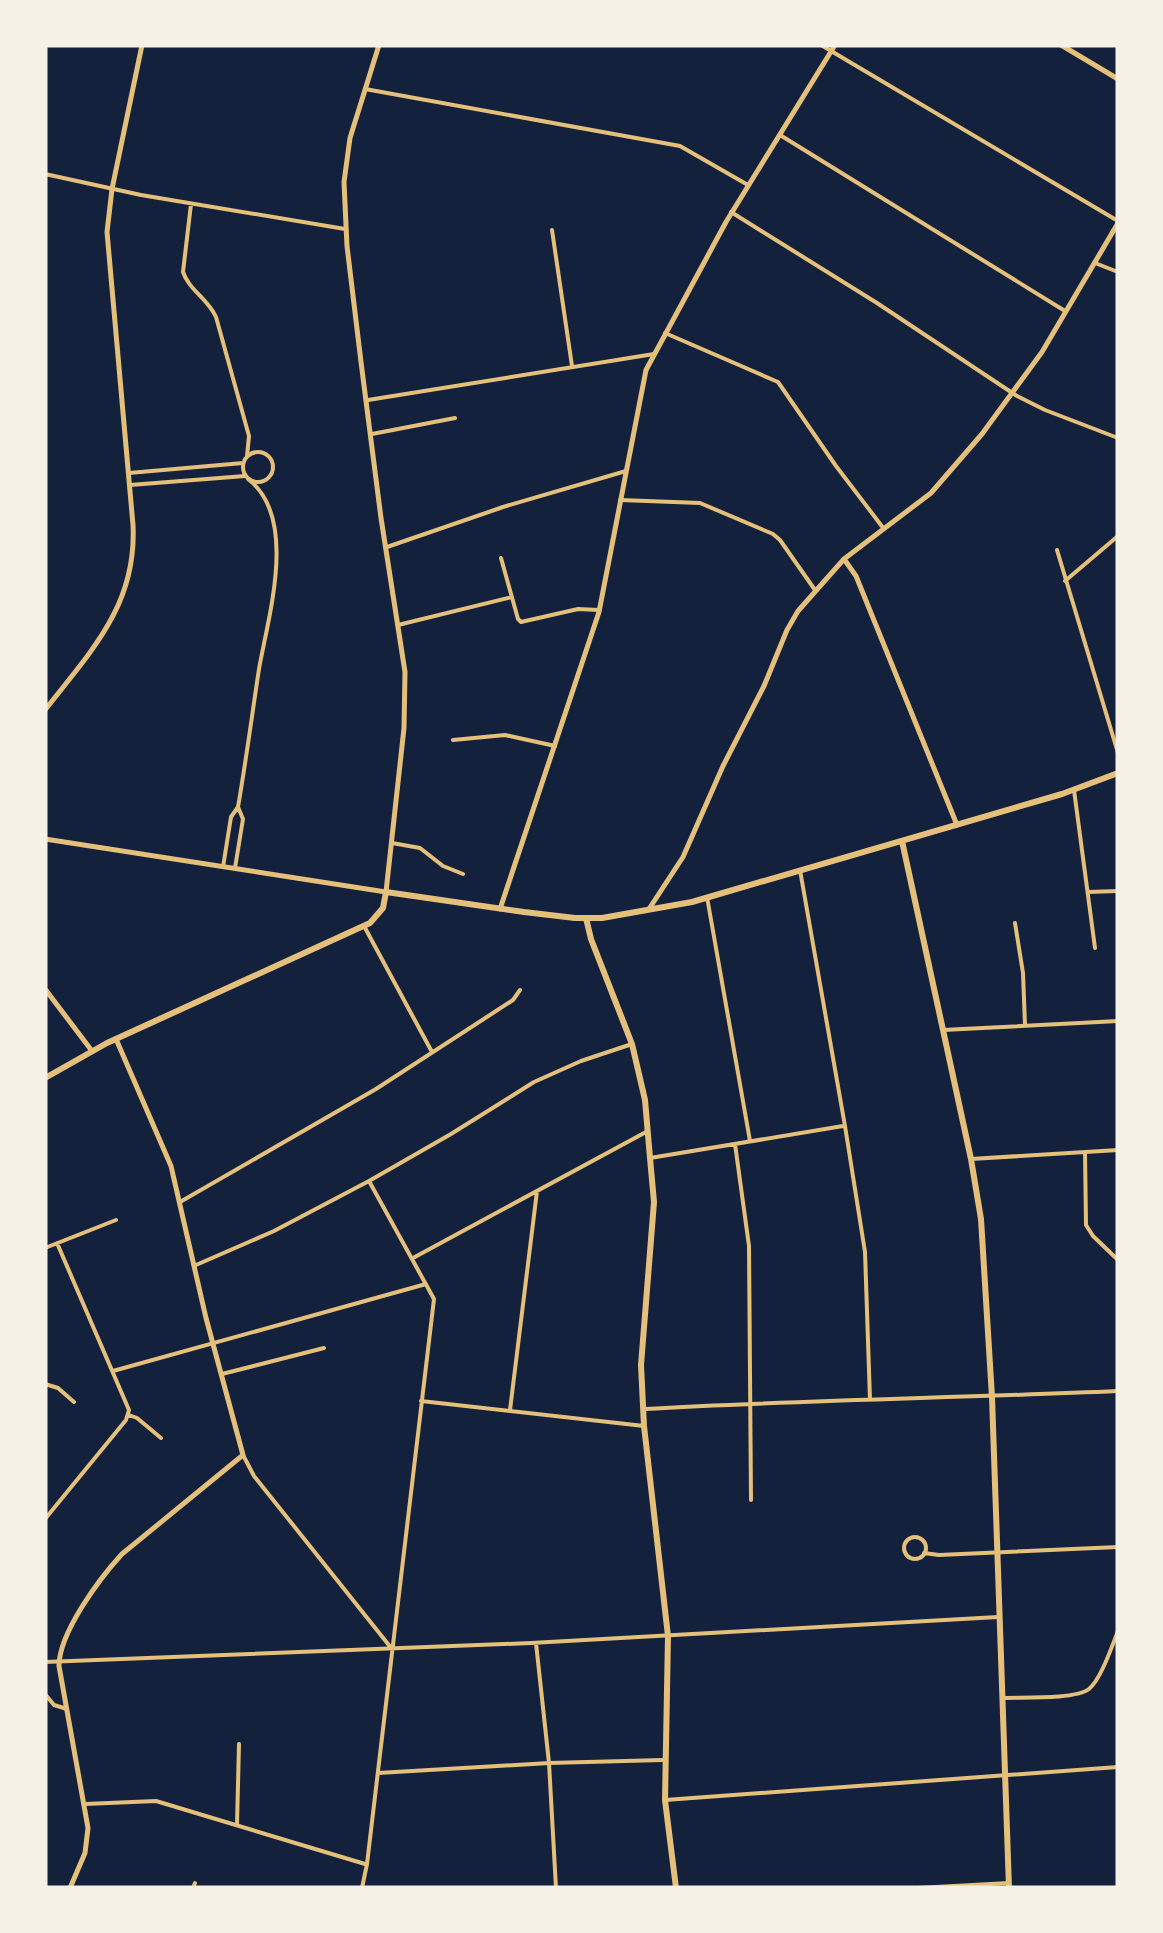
<svg xmlns="http://www.w3.org/2000/svg" width="1163" height="1933" viewBox="0 0 1163 1933" font-family="'Open Sans',sans-serif">
	<style>
		.lines { fill: none; stroke-linecap: round; stroke-linejoin: round }
		.minor { stroke: #e5c07b; stroke-width: 4 }
		.tertiary { stroke: #e5c07b; stroke-width: 5 }
		.secondary { stroke: #e5c07b; stroke-width: 5 }
		.primary { stroke: #e5c07b; stroke-width: 6 }
	</style>
	<rect width="100%" height="100%" fill="#14213d"/>
	<g class="lines">
		<path class="minor" d="M821,45L1118,221
			M365,89L680,146L748,185
			M780,135L1065,311
			M45,174L141,195L345,229
			M191,204L183,272C189,290 208,299 216,317L249,436L247,456
			M731,212L877,303L1017,396L1045,410L1118,438
			M552,230L572,366
			M1095,263L1118,272
			M665,333L778,382L836,466L884,529
			M368,400L654,354
			M372,434L455,418
			M243 467a15 15 0 1 1 30 0a15 15 0 1 1-30 0Z
			M129,473L243,463
			M130,485L245,476
			M620,500L700,503L773,534L780,540L815,590
			M387,547L503,507L626,471
			M1057,550L1118,753
			M501,558L518,619L521,622L578,609L599,610
			M1065,581L1118,536
			M398,625L512,597
			M453,740L505,735L555,746
			M1074,790L1095,948
			M392,843L420,848L443,866L463,874
			M223,867L231,817L238,807C246,761 252,715 259,669C268,617 299,518 248,479
			M235,868L243,819L238,807
			M800,870L845,1126L865,1252L870,1400
			M1088,892L1118,891
			M707,897L750,1141
			M1015,923L1023,973L1025,1025
			M364,926L432,1052
			M943,1030L1118,1021
			M735,1144L749,1246L751,1500
			M1085,1152L1086,1225L1093,1236L1118,1260
			M650,1158L843,1126
			M971,1159L1118,1150
			M180,1202L376,1089L513,1000L520,990
			M45,1248L116,1220
			M413,1258L646,1132
			M196,1265L274,1231L369,1181L451,1134L534,1082L581,1061L632,1044
			M113,1371L426,1284
			M222,1374L324,1348
			M45,1384L58,1388L74,1402
			M421,1401L644,1426
			M644,1409C802,1400 960,1398 1118,1391
			M510,1410L537,1191
			M129,1415L137,1418L161,1438
			M243,1455L254,1476L392,1649
			M45,1519L126,1420L129,1410L57,1243
			M904 1548a11 11 0 1 1 22 0a11 11 0 1 1-22 0Z
			M924,1553L939,1555L1118,1547
			M536,1643L549,1763L556,1888
			M45,1662L531,1643L998,1617
			M45,1694L54,1705L67,1709
			M1002,1698C1022,1697 1074,1700 1089,1689C1101,1679 1112,1646 1118,1631
			M378,1773L549,1763L663,1760
			M665,1800L1118,1767
			M85,1804L156,1801L365,1864
			M237,1825L239,1744
			M193,1888L195,1883
			M362,1888L367,1864L434,1299L369,1181
			M917,1888L1009,1883"/>
		<path class="tertiary" d="M379,45L350,138L344,182L347,246L361,362L381,518L405,672L404,728L386,892
			M500,909L599,612L646,370L726,222L835,45
			M45,989L92,1051
			M70,1888L85,1853L88,1828L59,1666C59,1633 99,1579 122,1554L243,1455L206,1318L171,1166L116,1039"/>
		<path class="secondary" d="M1061,45L1118,79
			M844,559L856,576L957,825
			M45,710C91,651 137,605 133,525L107,232L112,189L142,45
			M45,839L386,892
			M649,909L683,857L723,766L764,686L787,630L798,611L844,559L931,493L982,434L1042,352L1118,223"/>
		<path class="primary" d="M902,841L971,1159L981,1219L992,1397L1009,1888
			M586,918L591,939L632,1044L645,1100L650,1158L654,1202L641,1365L644,1426L668,1636L665,1800L676,1888
			M45,1078L107,1043L370,923L383,908L386,892L524,912L575,918H602L692,902L1062,794L1118,773"/>
	</g>
	<rect width="1163" height="1933" fill="none" stroke="#f6f1e7" stroke-width="95"/>
</svg>
